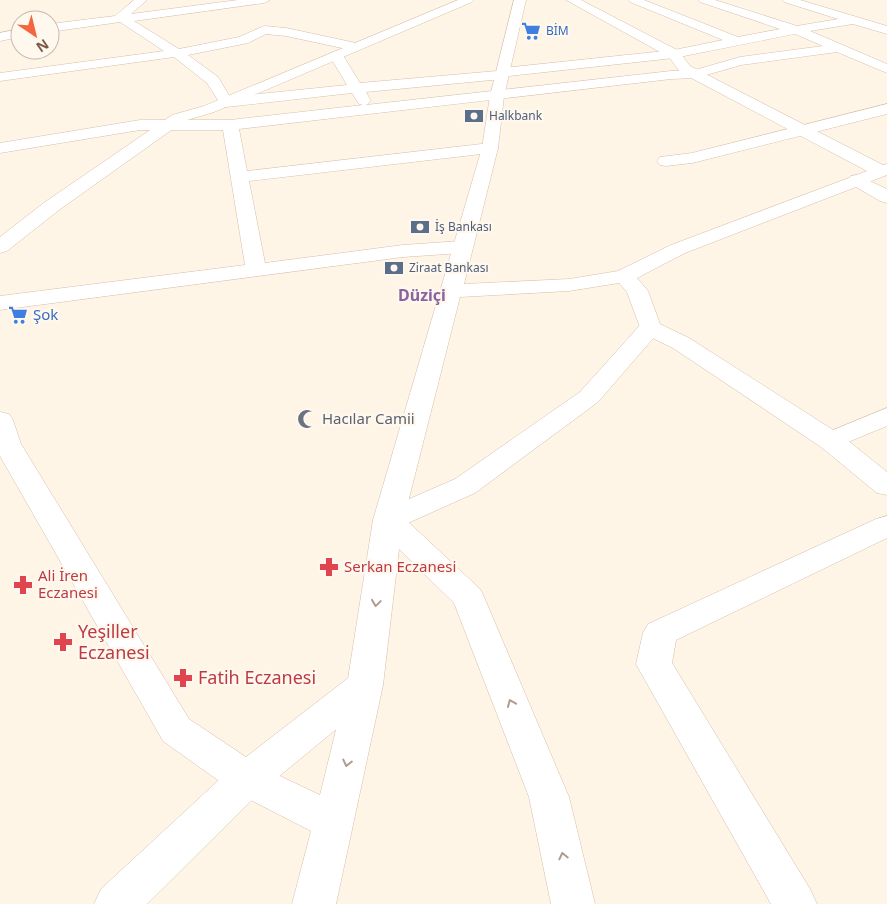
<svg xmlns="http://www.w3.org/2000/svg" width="887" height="904" viewBox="0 0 887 904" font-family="'Noto Sans',sans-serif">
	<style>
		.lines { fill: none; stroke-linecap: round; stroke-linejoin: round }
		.street-casing { stroke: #d5bead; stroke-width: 1 }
		.secondary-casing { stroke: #d8beaa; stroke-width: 1 }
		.street { fill: #fff; fill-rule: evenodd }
		.secondary { fill: #fff; fill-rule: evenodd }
		.oneway { stroke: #b09b91 }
		.labels { text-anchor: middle; stroke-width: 4.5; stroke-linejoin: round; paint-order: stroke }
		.far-shop-label { font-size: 12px; fill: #366cbe; stroke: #fff8ef; text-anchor: start }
		.far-service-label { font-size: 12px; fill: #4e5e75; stroke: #fff8ef; text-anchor: start }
		.shop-label { font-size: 15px; fill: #366cbe; stroke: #fff8ef; text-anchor: start }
		.worship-label { font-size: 15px; fill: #5b616d; stroke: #fff8ef; text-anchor: start }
		.health-label { font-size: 15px; fill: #be3a42; stroke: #fff8ef; text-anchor: start }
		.far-district-label { font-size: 16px; font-weight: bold; fill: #8a639f; stroke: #fff8ef }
		.near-health-label { font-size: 18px; fill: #be3a42; stroke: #fff8ef; text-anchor: start }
	</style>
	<rect width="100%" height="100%" fill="#fef5e6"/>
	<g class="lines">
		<g class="street-casing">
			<path id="street" d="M134,0H147L131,14L238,0H270L264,3L134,21L179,49L239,37L264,26L286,28L356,43L363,47L356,51L286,36L266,34L248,43L188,55L218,77L230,97L347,85L329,55L336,51L341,52L360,83L497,71L503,68L674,50L723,40L630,2L628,0H644L738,37L780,29L700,2L698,0H715L797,26L838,19L784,2L782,0H800L887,26V34L853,24L810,31L887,64V73L837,52L741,65L696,78L671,79L239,129L247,171L490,143L496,144L498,148L496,152L490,153L249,181L265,263L403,245L461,241L468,243L471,247L468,251L461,253L403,257L0,310V296L245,265L223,130H140L0,153V143L140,120H230L363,105L359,104L352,93L226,107L221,105L207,83L174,57L0,81V73L164,51L120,22L50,32V24L115,16ZM795,34L823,46L740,57L695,70L671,71L366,105L371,101L366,92L502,79L509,76L674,58Z
				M20,29V37L0,41V33Z
				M887,104V114L692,163L666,166L660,165L657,161L660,157L692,153Z
				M857,175L887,189V203L880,201L851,184L848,180L851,176Z
				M650,321L658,323L662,328L598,402L475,493L399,527L388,530L377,527L373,520L377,513L455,479L580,392L642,323Z
				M887,408V426L831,449L821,447L817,441L821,435Z
				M887,516V538L676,640L672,663L810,889L817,904H771L636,664L643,633L648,624L876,519Z
				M365,671L378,675L383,685L378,695L261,791L147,904H94L101,889L233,767L352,675Z"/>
		</g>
		<g class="secondary-casing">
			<path id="secondary" d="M458,0H474L472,2L214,112L184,121L59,210L7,251L0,253V237L45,202L172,115L204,106Z
				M514,0H526L504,96L498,148L464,284L569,279L618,271L671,245L867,171L680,72L669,57L566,0H581L679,51L690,66L883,165L887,164V175L685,253L637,278L648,291L660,324L689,338L841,435L887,472V495L877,493L821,447L673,348L642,333L627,292L619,283L569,291L460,297L404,518L480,589L484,597L569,797L595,904H551L529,797L454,603L399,549L383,685L336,904H292L311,831L233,791L163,741L0,456V412L9,414L13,420L21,444L189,719L261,767L320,795L347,685L373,520L482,148L490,96Z"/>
		</g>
		<use href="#street" class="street"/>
		<use href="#secondary" class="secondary"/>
	</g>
	<defs><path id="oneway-chevron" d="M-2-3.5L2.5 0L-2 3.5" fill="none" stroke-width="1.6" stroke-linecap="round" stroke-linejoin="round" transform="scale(1.25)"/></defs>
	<g class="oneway">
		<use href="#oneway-chevron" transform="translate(376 603) rotate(98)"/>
		<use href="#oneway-chevron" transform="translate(511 703) rotate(-112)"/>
		<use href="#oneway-chevron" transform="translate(347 763) rotate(103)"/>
		<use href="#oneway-chevron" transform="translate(563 856) rotate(-103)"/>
	</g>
	<defs>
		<g id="supermarket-bare" transform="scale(1.5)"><path d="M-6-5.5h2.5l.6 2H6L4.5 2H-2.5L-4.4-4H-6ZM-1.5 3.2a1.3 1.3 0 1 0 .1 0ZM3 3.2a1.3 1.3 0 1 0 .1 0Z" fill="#3f7fe0" stroke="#fff8ef" stroke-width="2.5" paint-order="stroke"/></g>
		<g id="bank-bare" transform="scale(1.5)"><path d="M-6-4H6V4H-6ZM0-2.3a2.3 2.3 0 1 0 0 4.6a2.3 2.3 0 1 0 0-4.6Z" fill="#5c6f8a" stroke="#fff8ef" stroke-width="2.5" paint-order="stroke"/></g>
		<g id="mosque-bare" transform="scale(1.5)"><path d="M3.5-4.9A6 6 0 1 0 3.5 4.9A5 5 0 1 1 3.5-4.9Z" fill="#6b7280" stroke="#fff8ef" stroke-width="2.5" paint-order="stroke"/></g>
		<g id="pharmacy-bare" transform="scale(1.5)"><path d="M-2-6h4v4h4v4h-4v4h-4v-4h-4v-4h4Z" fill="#e0444e" stroke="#fff8ef" stroke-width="2.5" paint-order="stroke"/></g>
	</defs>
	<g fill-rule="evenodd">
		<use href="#supermarket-bare" x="531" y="31"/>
		<use href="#bank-bare" x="474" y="116"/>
		<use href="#bank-bare" x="420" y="227"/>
		<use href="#bank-bare" x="394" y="268"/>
		<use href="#supermarket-bare" x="18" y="315"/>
		<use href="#mosque-bare" x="307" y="419"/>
		<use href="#pharmacy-bare" x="329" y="567"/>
		<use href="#pharmacy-bare" x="23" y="585"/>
		<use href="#pharmacy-bare" x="63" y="642"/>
		<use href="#pharmacy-bare" x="183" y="678"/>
	</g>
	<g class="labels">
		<g class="far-shop-label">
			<text x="546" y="35">BİM</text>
		</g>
		<g class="far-service-label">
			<text x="489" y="120">Halkbank</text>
			<text x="435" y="231">İş Bankası</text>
			<text x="409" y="272">Ziraat Bankası</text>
		</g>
		<g class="shop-label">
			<text x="33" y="320">Şok</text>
		</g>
		<g class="worship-label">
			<text x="322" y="424">Hacılar Camii</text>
		</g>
		<g class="health-label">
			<text x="344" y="572">Serkan Eczanesi</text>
			<text x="38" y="581">Ali İren<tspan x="38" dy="17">Eczanesi</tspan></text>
		</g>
		<g class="far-district-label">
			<text x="422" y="301">Düziçi</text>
		</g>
		<g class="near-health-label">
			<text x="78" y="638">Yeşiller<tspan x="78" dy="21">Eczanesi</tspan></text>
			<text x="198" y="684">Fatih Eczanesi</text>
		</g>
	</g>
	<g transform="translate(35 35) rotate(145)"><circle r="24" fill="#fff8ef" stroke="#cab8ac"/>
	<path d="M0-4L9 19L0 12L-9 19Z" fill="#f46640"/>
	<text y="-8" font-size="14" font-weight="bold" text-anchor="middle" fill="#7b5947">N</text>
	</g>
</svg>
